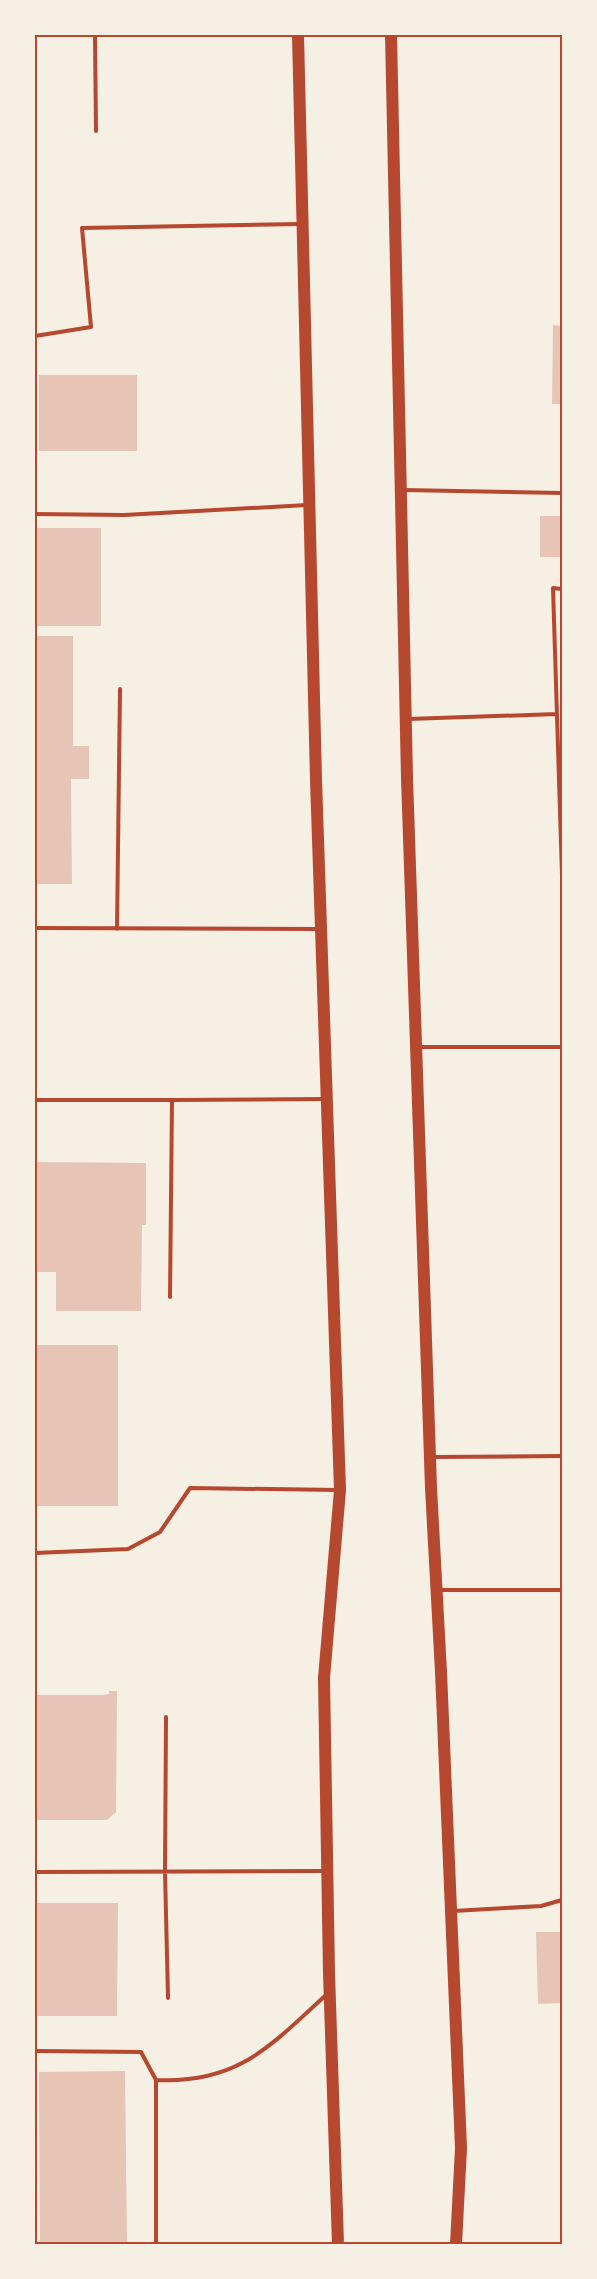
<svg xmlns="http://www.w3.org/2000/svg" width="597" height="2279" viewBox="0 0 597 2279" font-family="Rubik,sans-serif">
	<style>
		.building { fill: #e6c5b7 }
		.lines { fill: none; stroke-linecap: round; stroke-linejoin: round }
		.service { stroke: #b5482f; stroke-width: 4 }
		.primary { stroke: #b5482f; stroke-width: 12 }
		.neatline { fill: none; stroke: #b5482f; stroke-width: 2 }
	</style>
	<rect width="100%" height="100%" fill="#f6efe4"/>
	<path class="building" d="M553,325L562,326V404H552Z
		M39,375H137V451H39Z
		M540,516H562V557H540Z
		M35,528H101V626H35Z
		M35,636H73V746H89V779H71L72,884H35Z
		M35,1162L146,1163V1225H142L141,1311H56V1272H35Z
		M35,1345H118V1506H35Z
		M109,1691H117V1699L116,1812L107,1820H35V1695H103L109,1694Z
		M35,1903H118L117,2016H35Z
		M536,1932H562V2003L538,2004Z
		M125,2071L127,2244H40L39,2072Z"/>
	<g class="lines">
		<path class="service" d="M95,35L96,131
			M35,336L91,327L82,228L300,224
			M403,490L562,493
			M35,514L124,515L307,505
			M562,589L553,588L562,875
			M408,719L557,714
			M35,928L318,929
			M117,929L120,689
			M418,1047H562
			M35,1100H172
			M170,1297L172,1100L325,1099
			M432,1457L562,1456
			M35,1553L128,1549L160,1532L190,1488L338,1490
			M438,1590H562
			M166,1717L165,1872L168,1998
			M35,1872L325,1871
			M453,1911L541,1906L562,1900
			M35,2051L141,2052L156,2080
			M156,2244V2080C238,2084 270,2046 326,1995"/>
		<path class="primary" d="M298,35L316,780L340,1490L324,1678L329,1973L338,2244
			M391,35L407,778L431,1488L441,1672L461,2148L456,2244"/>
	</g>
	<rect width="597" height="2279" fill="none" stroke="#f6efe4" stroke-width="72"/>
	<rect x="36" y="36" width="525" height="2207" class="neatline"/>
</svg>
